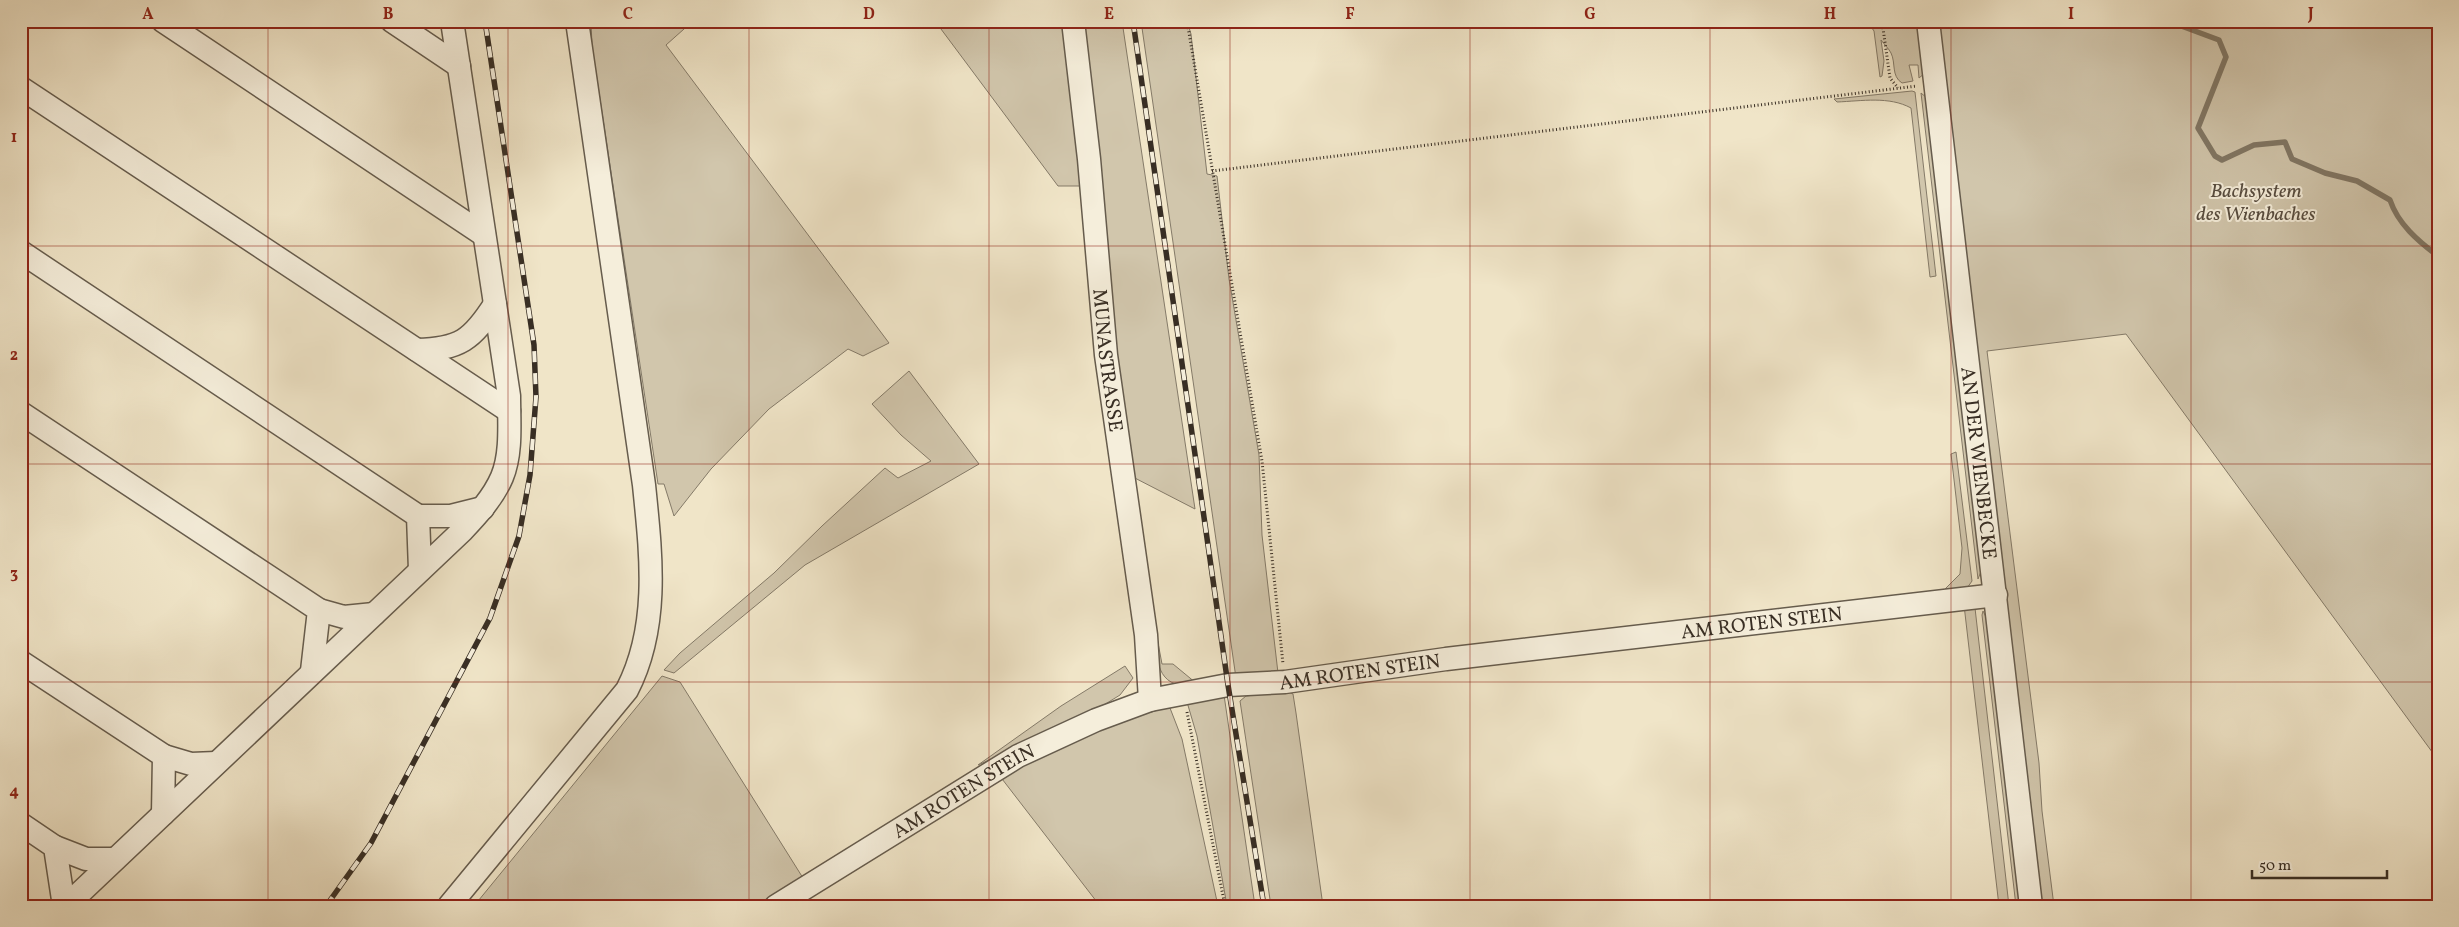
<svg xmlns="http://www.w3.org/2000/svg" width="2459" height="927" viewBox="0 0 2459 927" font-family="Vollkorn,serif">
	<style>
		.green { fill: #d1c6ac; stroke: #847a68 }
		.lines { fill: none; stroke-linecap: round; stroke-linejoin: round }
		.stream { stroke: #817765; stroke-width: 5.5 }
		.minor-casing { stroke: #665c4d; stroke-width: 25 }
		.path { stroke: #382e24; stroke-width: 3; stroke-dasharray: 1 2.5; stroke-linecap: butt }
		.minor { stroke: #f5eedb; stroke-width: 22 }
		.rail-casing { stroke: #382e24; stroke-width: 5.5 }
		.rail { stroke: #f5eedb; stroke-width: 4; stroke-dasharray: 11; stroke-linecap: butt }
		.grid { fill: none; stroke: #8f2418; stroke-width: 1; stroke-opacity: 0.55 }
		.labels { text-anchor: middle; stroke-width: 4; stroke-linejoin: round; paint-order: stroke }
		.park-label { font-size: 20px; font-style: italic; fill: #574c3f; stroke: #f5eedb }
		.street-label { font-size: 20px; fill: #382e24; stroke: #f5eedb }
		.neatline { fill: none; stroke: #8f2418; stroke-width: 2 }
		.grid-label { font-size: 16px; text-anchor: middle; font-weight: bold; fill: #8f2418 }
	</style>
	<rect width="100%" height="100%" fill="#f0e5c8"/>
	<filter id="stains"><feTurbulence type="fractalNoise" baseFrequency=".004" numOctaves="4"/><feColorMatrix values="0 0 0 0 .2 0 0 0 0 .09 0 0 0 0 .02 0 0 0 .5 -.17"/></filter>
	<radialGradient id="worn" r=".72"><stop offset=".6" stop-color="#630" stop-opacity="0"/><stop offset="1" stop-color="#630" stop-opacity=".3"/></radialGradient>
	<path class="green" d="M591,21H693L666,45L889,343L863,356L848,349L769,409L711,469L674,516L664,484H658L592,46Z
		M935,21H1069L1085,186H1058Z
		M1077,21H1122L1195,509L1129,475Z
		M1141,21H1187L1191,34L1207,174L1217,176L1229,279L1259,455L1262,535L1278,673L1236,678Z
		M1867,21H2438V760L2126,334L1987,351L2039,763L2042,811L2054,906H2042L1953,142L1925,73L1919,78L1918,65H1909L1913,81L1902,83C1891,76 1896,63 1891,53C1889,49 1884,44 1881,40L1884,61L1882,76L1880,77L1874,31Z
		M1912,91L1915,92L1936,276L1930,277L1911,108C1889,96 1862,101 1837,102L1834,99Z
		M1921,93L1927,98L1982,569L1978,579Z
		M909,371L979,464L805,565L674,673L664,670L680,653L774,573L822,526L885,468L898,478L931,461L901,435L872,404Z
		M1956,452L1972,581L1965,591L1944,590L1960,574L1962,548L1951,454Z
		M1964,605L1975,608L2009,906H1999Z
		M1983,611L1987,619L2022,906H2016L1982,615Z
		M1155,627L1162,664H1173L1196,683C1191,684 1185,686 1180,685C1153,681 1156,646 1155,627Z
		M1125,666L1133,678L1120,695L1081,719L978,765L1061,706Z
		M662,676L680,682L803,878L758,906H474Z
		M1287,691L1293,694L1296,713L1323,906H1271L1240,701L1246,696Z
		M1224,695L1255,906H1227L1197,736L1187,702Z
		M1161,705L1170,708L1182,739L1218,906H1100L999,775L1038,754Z"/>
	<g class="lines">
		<path class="stream" d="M2168,21L2219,40L2226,57L2198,128L2215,156L2222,160L2254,145L2285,142L2292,159L2325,173L2357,181L2390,200C2398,224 2418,241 2438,256"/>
		<g class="minor-casing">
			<g id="minor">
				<path d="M163,21L484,235"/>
				<path d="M392,21L459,66"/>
				<path id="s1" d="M1073,21L1089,159L1106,355L1146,635L1150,700"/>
				<path id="s2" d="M1928,21L2031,906"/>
				<path d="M21,88L509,411"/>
				<path d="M21,252L418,516L420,570"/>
				<path d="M417,350C460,349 472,340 495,304"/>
				<path d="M21,413L319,610L312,671"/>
				<path d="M418,516H451L483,508"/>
				<path d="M319,610L344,617L374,614"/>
				<path d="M21,662L164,756L163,814"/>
				<path d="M164,756L191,764L216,763"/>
				<path d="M21,824L55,847L64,906"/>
				<path d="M55,847L86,859H115"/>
				<path d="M66,906L462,531C477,515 493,498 502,477C512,453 509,422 509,396L452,21"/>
				<path d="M449,906L627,690C660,626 651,554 644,485L577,21"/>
				<path id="s3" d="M776,906L1018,756L1096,720L1150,700L1228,685L1285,682L1446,659L1996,595"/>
			</g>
		</g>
		<path class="path" d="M1187,21L1262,461L1283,664
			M1882,21L1890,78L1898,88
			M1212,171L1917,86
			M1187,712L1225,906"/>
		<use href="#minor" class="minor"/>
		<g class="rail-casing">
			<path id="rail" d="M1133,21L1228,685L1264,906
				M326,906L371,843L490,618L519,536L530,475L536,397L534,345L485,21"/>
		</g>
		<use href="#rail" class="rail"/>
	</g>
	<path class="grid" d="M268,21V906M508,21V906M749,21V906M989,21V906M1230,21V906M1470,21V906M1710,21V906M1951,21V906M2191,21V906M21,246H2438M21,464H2438M21,682H2438"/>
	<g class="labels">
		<g class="park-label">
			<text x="2256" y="197">Bachsystem<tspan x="2256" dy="23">des Wienbaches</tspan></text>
		</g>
		<g class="street-label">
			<text dy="7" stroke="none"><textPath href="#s1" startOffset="341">MUNASTRASSE</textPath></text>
			<text dy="7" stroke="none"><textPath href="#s2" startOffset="445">AN DER WIENBECKE</textPath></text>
			<text dy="7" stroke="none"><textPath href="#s3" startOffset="1045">AM ROTEN STEIN</textPath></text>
			<text dy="7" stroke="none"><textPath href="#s3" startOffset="640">AM ROTEN STEIN</textPath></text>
			<text dy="7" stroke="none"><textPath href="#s3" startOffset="220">AM ROTEN STEIN</textPath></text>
		</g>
	</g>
	<rect width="2459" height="927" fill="none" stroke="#f0e5c8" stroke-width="55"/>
	<path d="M2252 870v8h135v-8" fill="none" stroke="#382e24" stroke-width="2.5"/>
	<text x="2259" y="870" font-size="15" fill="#382e24" stroke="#f5eedb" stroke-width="4" paint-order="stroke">50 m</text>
	<rect x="28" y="28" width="2404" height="872" class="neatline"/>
	<g class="grid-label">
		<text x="148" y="19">A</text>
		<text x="388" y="19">B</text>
		<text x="628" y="19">C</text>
		<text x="869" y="19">D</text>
		<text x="1109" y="19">E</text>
		<text x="1350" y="19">F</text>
		<text x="1590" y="19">G</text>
		<text x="1830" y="19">H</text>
		<text x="2071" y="19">I</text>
		<text x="2311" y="19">J</text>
		<text x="14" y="142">1</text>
		<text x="14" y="360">2</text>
		<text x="14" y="578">3</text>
		<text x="14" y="796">4</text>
	</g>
	<rect width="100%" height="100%" filter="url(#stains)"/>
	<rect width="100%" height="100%" fill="url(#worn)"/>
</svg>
